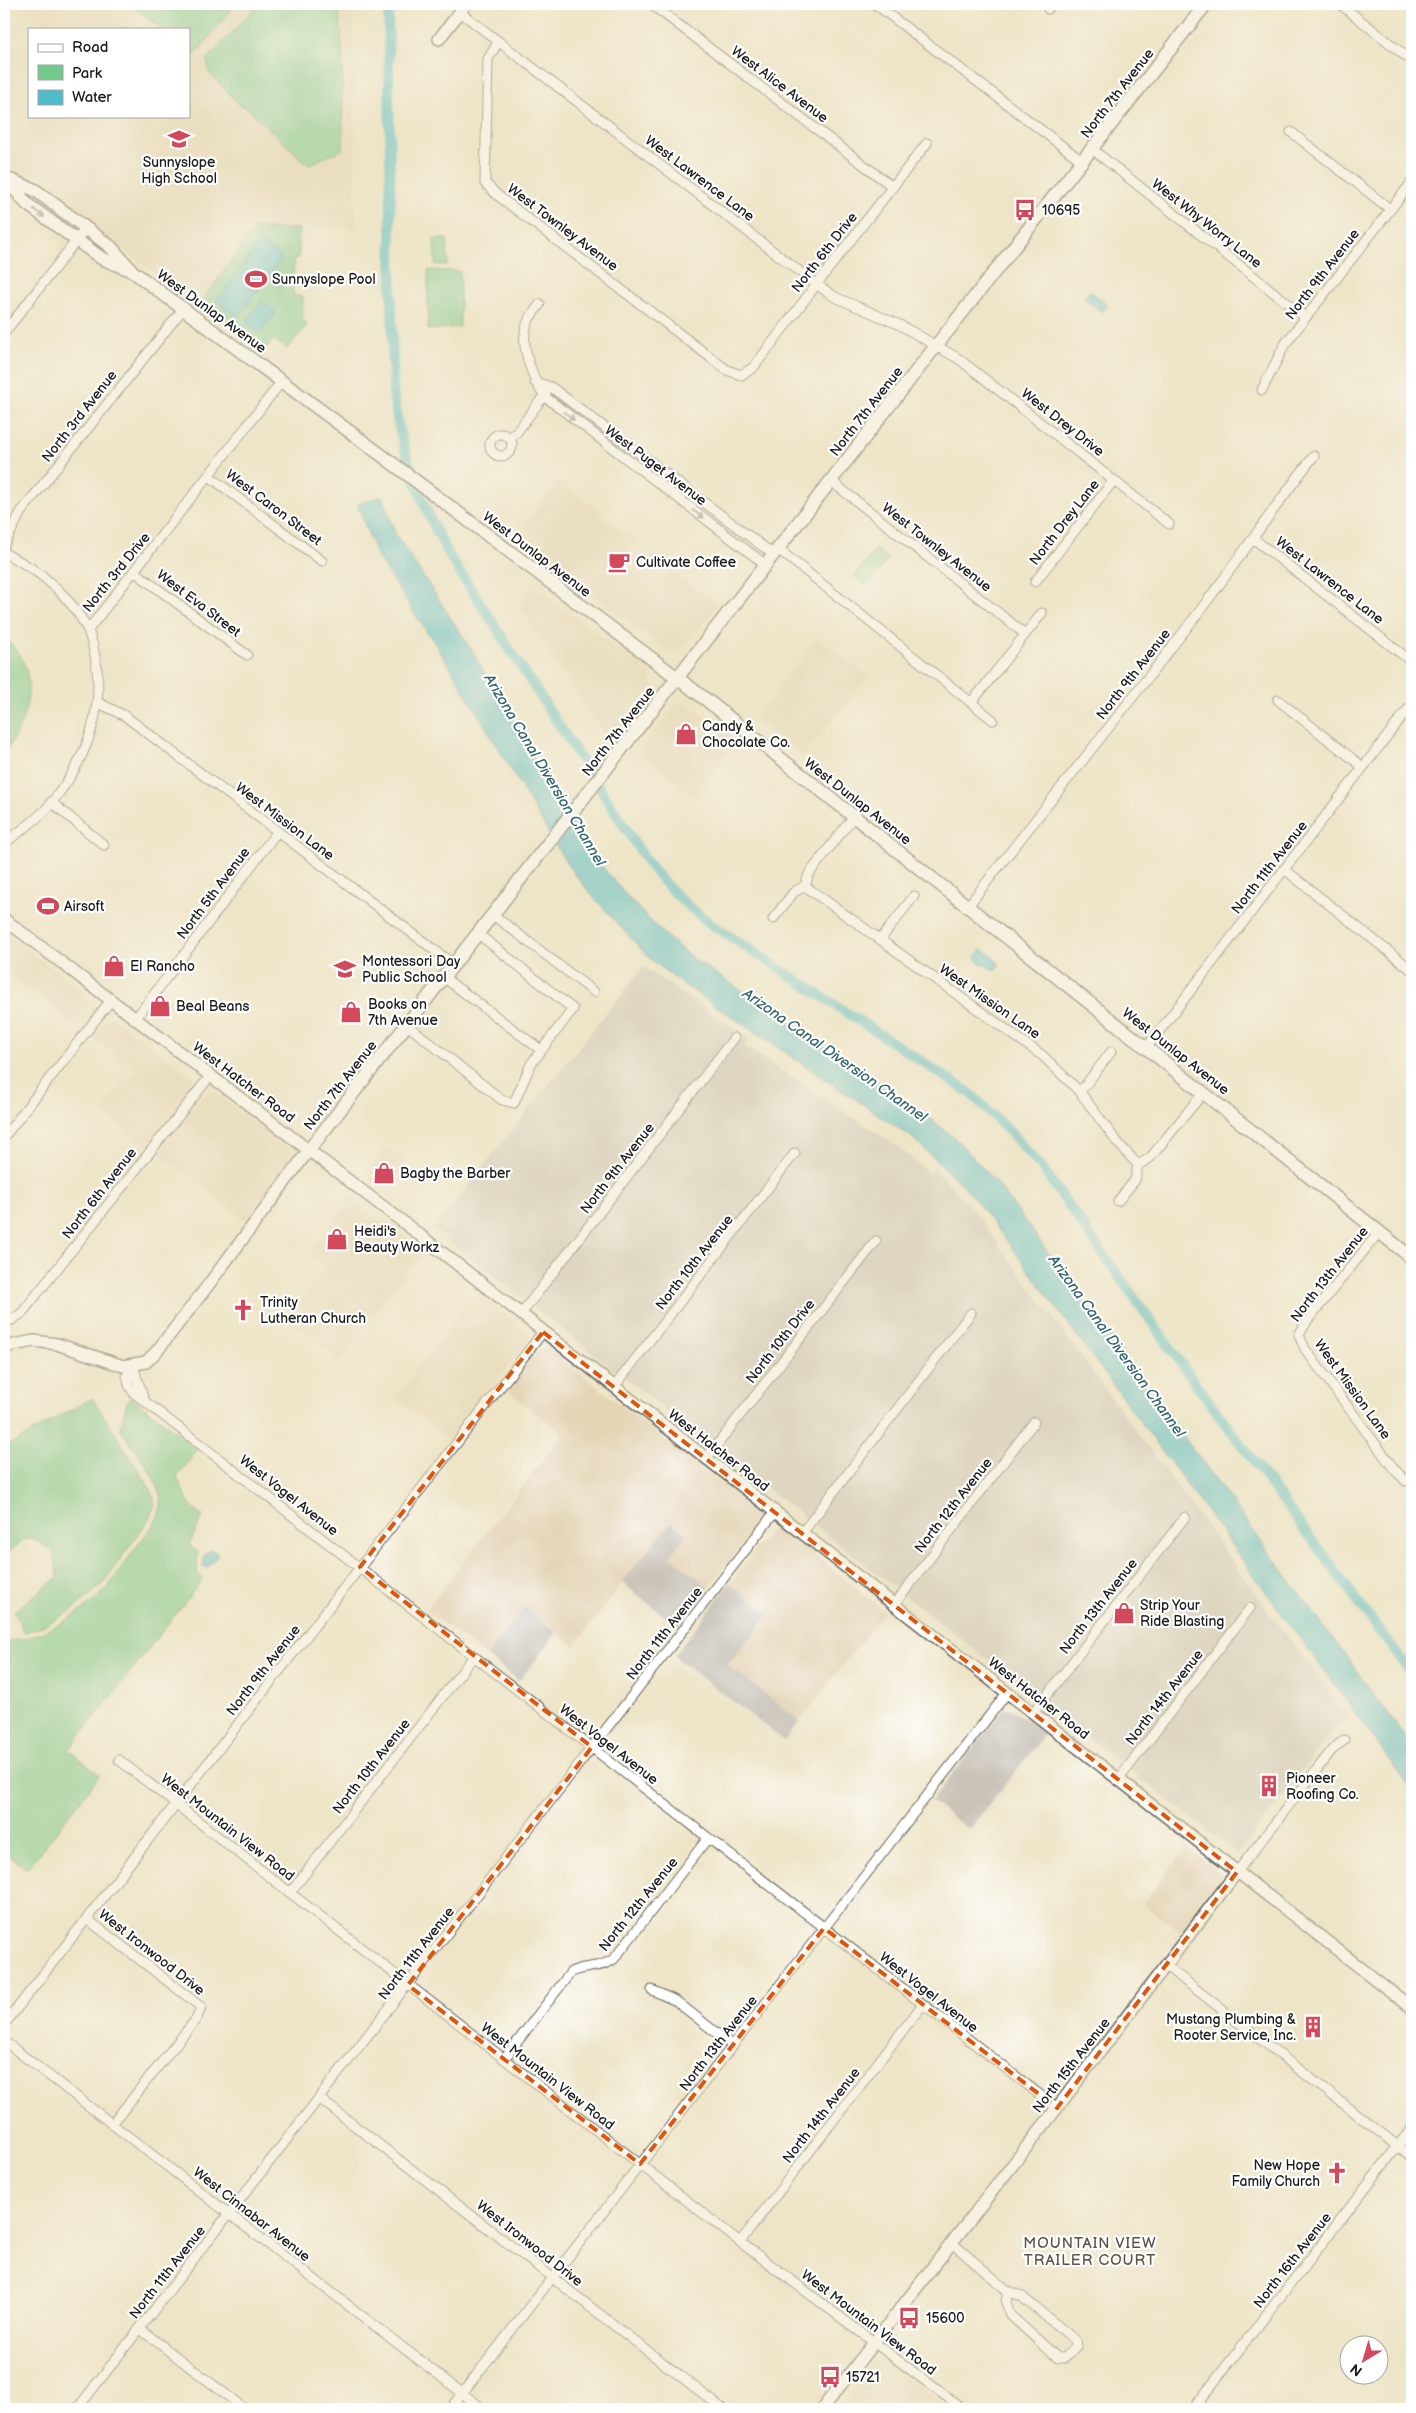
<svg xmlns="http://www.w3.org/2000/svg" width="1416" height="2413" viewBox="0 0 1416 2413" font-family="'Balsamiq Sans',sans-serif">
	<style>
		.built { fill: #e5d5b7; fill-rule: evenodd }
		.industrial { fill: #c9c3b8 }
		.green { fill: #74c98d; stroke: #487254 }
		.water { fill: #50bcca; stroke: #366c73 }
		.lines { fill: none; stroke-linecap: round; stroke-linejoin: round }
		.canal { stroke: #50bcca; stroke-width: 10 }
		.minor-casing { stroke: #666258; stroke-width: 11 }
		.tertiary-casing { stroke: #666258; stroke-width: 14 }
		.secondary-casing { stroke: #666258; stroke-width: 15 }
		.minor { stroke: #fff; stroke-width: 9 }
		.tertiary { stroke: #fff; stroke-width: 11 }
		.secondary { stroke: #fff; stroke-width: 12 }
		.oneway { fill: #999 }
		.marked { fill: none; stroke: #de560d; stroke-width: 4; stroke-dasharray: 10 6; stroke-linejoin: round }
		.labels { text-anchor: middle; stroke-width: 4.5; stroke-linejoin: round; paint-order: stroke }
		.street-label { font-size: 14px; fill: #1c1c1c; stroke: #fff }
		.poi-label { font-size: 14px; fill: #1c1c1c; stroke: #fff; text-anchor: start }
		.water-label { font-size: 15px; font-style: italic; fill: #33646a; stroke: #fff }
		.neighbourhood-label { font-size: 15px; letter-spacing: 1px; fill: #605043; stroke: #fff }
	</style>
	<rect width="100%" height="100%" fill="#fff"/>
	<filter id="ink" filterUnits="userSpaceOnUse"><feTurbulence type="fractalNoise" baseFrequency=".02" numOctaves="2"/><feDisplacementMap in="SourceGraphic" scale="10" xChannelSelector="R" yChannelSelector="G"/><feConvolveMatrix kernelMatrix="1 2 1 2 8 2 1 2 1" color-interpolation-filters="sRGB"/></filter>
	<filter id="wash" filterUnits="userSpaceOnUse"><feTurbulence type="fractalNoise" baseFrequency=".0096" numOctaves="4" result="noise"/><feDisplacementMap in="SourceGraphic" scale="20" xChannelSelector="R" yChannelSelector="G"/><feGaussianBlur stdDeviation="1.12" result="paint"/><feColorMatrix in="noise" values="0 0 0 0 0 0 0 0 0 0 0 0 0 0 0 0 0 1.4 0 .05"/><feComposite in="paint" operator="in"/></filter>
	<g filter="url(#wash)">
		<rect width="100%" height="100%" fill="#eee5c8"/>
		<path class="built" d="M4,4H354L356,228L254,229L198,305L4,162ZM29,29H189V116H29Z
			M559,480L603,514L602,516L626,534L628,532L660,557L659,560L718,606L678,653L670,652L515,539Z
			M533,587L650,672L653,687L609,742L519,606Z
			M818,638L868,676L803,757L754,718Z
			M682,701L688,703L737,741L695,797L639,753L675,705Z
			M4,932L95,1000V1010L80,1030L4,970Z
			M113,1017L195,1078L194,1086L147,1146L102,1111L134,1069L92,1036L107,1018Z
			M210,1092L216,1093L289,1149L290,1153L289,1159L246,1221L158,1152L205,1094Z
			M388,1147L406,1161L383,1191L364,1176Z
			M351,1197L423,1252L340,1360L286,1319L327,1266L309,1253Z
			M477,1292L527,1331L529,1336L528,1341L450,1441L394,1398Z
			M544,1348H548L759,1513L761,1520L709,1587L670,1556V1522L574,1646L525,1607L486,1656L426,1610L563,1434L506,1389L539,1350Z
			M778,1527L885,1611L800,1721L728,1665L769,1614L730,1583L770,1530Z
			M1187,1847L1220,1873L1221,1876L1220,1880L1181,1933L1143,1903Z
			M878,2357L884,2358L950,2409H840L851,2395L859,2377L872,2360Z"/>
		<path class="industrial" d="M643,967L750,1039L744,1046L897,1146L930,1174L934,1167L974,1211L1349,1720L1334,1729L1238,1854L433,1229Z
			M671,1522L687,1534L670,1556L709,1587L678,1627L622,1582Z
			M730,1583L769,1614L728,1665L800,1721L784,1741L674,1656Z
			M525,1607L557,1633L519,1681L486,1656Z
			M1007,1708L1011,1709L1045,1734L969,1830L931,1801L1003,1710Z"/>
		<path class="green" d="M136,4H225L232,9L195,55L189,50V29H162L134,7Z
			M258,4H338L342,41L343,149L308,165L246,107L241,106L209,73L207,60Z
			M254,229H299V258L294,259L293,296H303V321L307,322L306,327L287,349L273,339L268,346L264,347L202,301Z
			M434,239H447L448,265H435Z
			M428,270L460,271V327L428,330Z
			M876,549L888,559L867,586L854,576Z
			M4,637C43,669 30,717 4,754Z
			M131,1397L198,1449L177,1477C184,1493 188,1507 203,1516L189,1545L198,1552L197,1574L203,1579L69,1750L100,1775L27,1869L4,1852V1640C30,1645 81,1614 99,1596C113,1583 124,1563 136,1547C146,1534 161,1519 161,1501C161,1481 131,1445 120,1428L127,1402Z
			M92,1398L152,1491L155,1505L149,1519L102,1585L71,1611L43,1626L24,1633L14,1611L58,1577L54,1552L32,1538L23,1540L4,1557V1448Z"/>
		<path class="water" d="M260,242L282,258L238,317L217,301Z
			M1090,291L1108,305L1102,312L1084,298Z
			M261,301L276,312L260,333L246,322Z
			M382,496L396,535L468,644L584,842C614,884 650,924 691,957L923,1112L957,1140L1000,1187L1412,1746V1790L1007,1241L966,1188L910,1136L674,978L648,957L594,898L568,866L450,667L376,555L357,504Z
			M981,950L986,951L1000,964L995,970L978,962L975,955Z
			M210,1550L216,1552L218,1556L207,1568L203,1566L204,1555Z"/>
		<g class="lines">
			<path class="canal" d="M388,4L393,391C398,443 423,509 449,555L648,863C668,889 685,904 711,924L970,1093L1010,1132L1042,1168L1193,1380L1412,1674"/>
		</g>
	</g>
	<g filter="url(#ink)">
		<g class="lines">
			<g class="minor-casing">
				<path id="minor" d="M651,4L893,187
					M875,4L1082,161
					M1340,4L1412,61
					M1048,9L1052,4
					M460,12L816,284L835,297L900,325L959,359L1169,524
					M498,42L488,59L485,183L497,195L727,370L741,375L753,368L826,272L927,143
					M1291,132L1390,209
					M1092,149L1305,317
					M540,304C536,310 529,317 527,324C519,345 533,379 544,396L766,565
					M4,333L86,228
					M535,382L551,387L774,555
					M1262,390L1285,344L1412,182
					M490 445a11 11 0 1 1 22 0a11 11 0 1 1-22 0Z
					M509,438L516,433L546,393
					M209,476L322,561
					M831,481L1025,634
					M1254,539L1412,662
					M4,545L21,512L183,309
					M778,549L993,720
					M4,553C40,570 69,594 88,630
					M135,572L247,655
					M1035,582L1114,480
					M1278,700L1363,767
					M972,702L1042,613
					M99,703L125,716L453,964
					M51,802L104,845
					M4,844C18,832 36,821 48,807C92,755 111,695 88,630L282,381
					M1284,869L1412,970
					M805,886L1043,1056L1080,1092L1117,1142L1138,1165
					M968,906C1043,809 1121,714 1195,617C1236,564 1272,509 1314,456
					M492,914L594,992
					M773,919L794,892L805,886L809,874L854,816
					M4,935L11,925
					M880,940L914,896
					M443,977L541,1050
					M136,1018L277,832
					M406,1024L502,1100L514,1103L531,1064L573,1009L477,933
					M1147,1047L1412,704
					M1080,1092L1111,1052
					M4,1137L111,1000
					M1118,1201L1135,1180L1138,1165L1150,1158L1204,1092
					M1380,1231L1307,1321L1299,1335L1305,1349L1394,1469L1406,1481
					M521,1314L734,1038
					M4,1321L12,1320L22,1313L211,1075
					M133,1366L127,1375L129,1385L134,1393L1057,2108
					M133,1366L144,1400
					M614,1387L795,1153
					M706,1459L876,1241
					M802,1533L971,1313
					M894,1605L1034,1422
					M1033,1713L1185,1517
					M119,1760L740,2242L963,2409
					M1119,1779L1250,1608
					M1237,1872L1332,1750L1344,1740
					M290,1893L474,1656
					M87,1919L201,2007L197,2018L112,2124
					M1166,1966L1412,2157
					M652,1990L676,2001L733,2046
					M4,2025L543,1332
					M4,2041L483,2409
					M504,2059L571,1972C586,1965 600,1969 614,1959L708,1838
					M320,2099L723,2409
					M740,2242L923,2004
					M952,2243L1008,2291L1006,2302L1010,2315L1058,2358H1065L1076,2346L1075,2340L1021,2296L1008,2291
					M140,2329L245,2409
					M77,2409L775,1512
					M450,2409L1007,1693
					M1193,2409L1412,2128"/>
			</g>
			<g class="tertiary-casing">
				<path id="tertiary" d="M439,39L466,4
					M4,919L394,1215L1412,2008
					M4,1347L34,1341L57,1344L123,1366L146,1362L157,1351L206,1288L309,1150
					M822,2409L1057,2108L1237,1872"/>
			</g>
			<g class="secondary-casing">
				<path id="secondary" d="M5,178L35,190L111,247L132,271L384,457L708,701L1412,1258
					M7,180L27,204L101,258L130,270
					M309,1150L943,337L1206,4"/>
			</g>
			<use href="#minor" class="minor"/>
			<use href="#tertiary" class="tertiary"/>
			<use href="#secondary" class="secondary"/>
		</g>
		<defs><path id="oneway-solid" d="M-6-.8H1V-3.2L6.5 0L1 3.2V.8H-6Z" transform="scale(1.25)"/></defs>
		<g class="oneway">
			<use href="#oneway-solid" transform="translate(39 213) rotate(37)"/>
			<use href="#oneway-solid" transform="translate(569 416) rotate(37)"/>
			<use href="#oneway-solid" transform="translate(698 514) rotate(37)"/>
		</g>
	</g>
	<path d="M0 0H1416V2413H0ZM543,1332L1237,1872L1057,2108L824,1928L640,2164L408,1985L592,1747L360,1567Z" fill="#eee5c8" fill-opacity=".55" fill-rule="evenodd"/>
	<path class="marked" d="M543,1332L1237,1872L1057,2108L824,1928L640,2164L408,1985L592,1747L360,1567Z"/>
	<defs>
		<g id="school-bare" transform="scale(1.725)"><path d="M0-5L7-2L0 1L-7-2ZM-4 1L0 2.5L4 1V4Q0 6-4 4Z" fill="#d1495b" stroke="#fff" stroke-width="2.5" paint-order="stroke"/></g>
		<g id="bus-bare" transform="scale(1.725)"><path d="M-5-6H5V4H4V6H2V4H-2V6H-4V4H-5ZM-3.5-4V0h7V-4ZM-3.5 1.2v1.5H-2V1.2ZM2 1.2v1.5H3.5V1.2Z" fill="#d1495b" stroke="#fff" stroke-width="2.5" paint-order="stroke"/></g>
		<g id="stadium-bare" transform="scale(1.725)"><path d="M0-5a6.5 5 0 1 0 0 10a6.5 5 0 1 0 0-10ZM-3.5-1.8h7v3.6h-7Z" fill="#d1495b" stroke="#fff" stroke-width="2.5" paint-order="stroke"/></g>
		<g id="cafe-bare" transform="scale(1.725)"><path d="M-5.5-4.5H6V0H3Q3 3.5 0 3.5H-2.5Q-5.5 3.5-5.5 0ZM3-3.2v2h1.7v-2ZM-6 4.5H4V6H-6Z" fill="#d1495b" stroke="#fff" stroke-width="2.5" paint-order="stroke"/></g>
		<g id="shop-bare" transform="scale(1.725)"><path d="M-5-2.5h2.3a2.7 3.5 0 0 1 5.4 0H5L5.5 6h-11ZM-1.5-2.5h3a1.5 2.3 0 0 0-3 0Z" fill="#d1495b" stroke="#fff" stroke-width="2.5" paint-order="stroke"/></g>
		<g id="church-bare" transform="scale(1.725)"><path d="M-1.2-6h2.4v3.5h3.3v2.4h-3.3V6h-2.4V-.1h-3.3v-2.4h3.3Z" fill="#d1495b" stroke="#fff" stroke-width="2.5" paint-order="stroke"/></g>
		<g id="building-bare" transform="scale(1.725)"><path d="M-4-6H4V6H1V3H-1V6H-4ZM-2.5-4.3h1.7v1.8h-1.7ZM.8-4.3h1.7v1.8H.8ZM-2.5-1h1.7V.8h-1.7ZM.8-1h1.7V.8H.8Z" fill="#d1495b" stroke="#fff" stroke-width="2.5" paint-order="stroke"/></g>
	</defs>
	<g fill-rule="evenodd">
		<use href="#school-bare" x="179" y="139"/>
		<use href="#bus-bare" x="1025" y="210"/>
		<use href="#stadium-bare" x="256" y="279"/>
		<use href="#cafe-bare" x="619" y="562"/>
		<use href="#shop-bare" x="686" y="734"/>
		<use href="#stadium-bare" x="48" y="906"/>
		<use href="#shop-bare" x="114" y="966"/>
		<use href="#school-bare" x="345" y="969"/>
		<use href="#shop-bare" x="160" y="1006"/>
		<use href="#shop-bare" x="351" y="1012"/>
		<use href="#shop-bare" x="384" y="1173"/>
		<use href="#shop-bare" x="337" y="1239"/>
		<use href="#church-bare" x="243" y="1310"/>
		<use href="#shop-bare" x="1124" y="1613"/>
		<use href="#building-bare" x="1269" y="1786"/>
		<use href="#building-bare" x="1313" y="2027"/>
		<use href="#church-bare" x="1337" y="2173"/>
		<use href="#bus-bare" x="909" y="2318"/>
		<use href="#bus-bare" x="830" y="2377"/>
	</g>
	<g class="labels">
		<g class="street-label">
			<text transform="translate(780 84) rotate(37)" y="5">West Alice Avenue</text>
			<text transform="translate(1117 93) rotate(-52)" y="5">North 7th Avenue</text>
			<text transform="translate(700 178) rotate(37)" y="5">West Lawrence Lane</text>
			<text transform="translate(1207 223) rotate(38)" y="5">West Why Worry Lane</text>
			<text transform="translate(563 227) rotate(37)" y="5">West Townley Avenue</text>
			<text transform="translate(824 252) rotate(-52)" y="5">North 6th Drive</text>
			<text transform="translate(1322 274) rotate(-52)" y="5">North 9th Avenue</text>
			<text transform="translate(212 311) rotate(36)" y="5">West Dunlap Avenue</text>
			<text transform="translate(866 411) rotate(-52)" y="5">North 7th Avenue</text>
			<text transform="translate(79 416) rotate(-52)" y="5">North 3rd Avenue</text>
			<text transform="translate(1063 422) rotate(38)" y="5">West Drey Drive</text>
			<text transform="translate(656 465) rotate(37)" y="5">West Puget Avenue</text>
			<text transform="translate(274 507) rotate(37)" y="5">West Caron Street</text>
			<text transform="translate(1064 522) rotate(-52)" y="5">North Drey Lane</text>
			<text transform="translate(937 547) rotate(38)" y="5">West Townley Avenue</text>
			<text transform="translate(537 554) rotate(37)" y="5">West Dunlap Avenue</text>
			<text transform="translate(116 572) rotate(-51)" y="5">North 3rd Drive</text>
			<text transform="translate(1330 580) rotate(38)" y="5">West Lawrence Lane</text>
			<text transform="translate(199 603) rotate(37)" y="5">West Eva Street</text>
			<text transform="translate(1133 674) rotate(-52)" y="5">North 9th Avenue</text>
			<text transform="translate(618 731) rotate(-52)" y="5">North 7th Avenue</text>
			<text transform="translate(858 801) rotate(38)" y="5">West Dunlap Avenue</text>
			<text transform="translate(285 821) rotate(37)" y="5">West Mission Lane</text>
			<text transform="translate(1269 867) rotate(-52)" y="5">North 11th Avenue</text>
			<text transform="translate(213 893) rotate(-53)" y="5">North 5th Avenue</text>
			<text transform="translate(990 1001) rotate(35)" y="5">West Mission Lane</text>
			<text transform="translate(1176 1051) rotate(38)" y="5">West Dunlap Avenue</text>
			<text transform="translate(244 1082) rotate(37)" y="5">West Hatcher Road</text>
			<text transform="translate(340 1085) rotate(-52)" y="5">North 7th Avenue</text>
			<text transform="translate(617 1168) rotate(-52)" y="5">North 9th Avenue</text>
			<text transform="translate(99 1193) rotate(-52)" y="5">North 6th Avenue</text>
			<text transform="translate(694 1262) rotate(-52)" y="5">North 10th Avenue</text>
			<text transform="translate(1329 1274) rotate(-52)" y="5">North 13th Avenue</text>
			<text transform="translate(780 1341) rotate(-52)" y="5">North 10th Drive</text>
			<text transform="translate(1353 1389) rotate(54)" y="5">West Mission Lane</text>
			<text transform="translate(719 1450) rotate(38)" y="5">West Hatcher Road</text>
			<text transform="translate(289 1495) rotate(38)" y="5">West Vogel Avenue</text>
			<text transform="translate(953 1505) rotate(-52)" y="5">North 12th Avenue</text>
			<text transform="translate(1098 1606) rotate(-52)" y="5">North 13th Avenue</text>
			<text transform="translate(664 1633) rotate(-52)" y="5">North 11th Avenue</text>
			<text transform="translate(263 1670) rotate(-52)" y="5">North 9th Avenue</text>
			<text transform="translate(1164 1697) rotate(-52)" y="5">North 14th Avenue</text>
			<text transform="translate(1039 1698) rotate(38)" y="5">West Hatcher Road</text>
			<text transform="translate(609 1744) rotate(38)" y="5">West Vogel Avenue</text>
			<text transform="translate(371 1766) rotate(-52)" y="5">North 10th Avenue</text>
			<text transform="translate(228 1827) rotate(38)" y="5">West Mountain View Road</text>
			<text transform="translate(638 1904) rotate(-51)" y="5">North 12th Avenue</text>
			<text transform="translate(152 1952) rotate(38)" y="5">West Ironwood Drive</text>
			<text transform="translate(416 1953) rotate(-52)" y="5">North 11th Avenue</text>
			<text transform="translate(929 1992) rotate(38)" y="5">West Vogel Avenue</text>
			<text transform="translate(718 2043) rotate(-52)" y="5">North 13th Avenue</text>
			<text transform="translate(1071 2065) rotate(-52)" y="5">North 15th Avenue</text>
			<text transform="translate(548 2076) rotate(38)" y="5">West Mountain View Road</text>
			<text transform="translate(821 2115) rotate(-52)" y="5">North 14th Avenue</text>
			<text transform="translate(252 2214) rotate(38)" y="5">West Cinnabar Avenue</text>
			<text transform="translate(530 2243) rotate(38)" y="5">West Ironwood Drive</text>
			<text transform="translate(1292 2260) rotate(-52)" y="5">North 16th Avenue</text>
			<text transform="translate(167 2272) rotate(-52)" y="5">North 11th Avenue</text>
			<text transform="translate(869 2322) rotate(37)" y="5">West Mountain View Road</text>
		</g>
		<g class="poi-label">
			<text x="179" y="167" text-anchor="middle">Sunnyslope<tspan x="179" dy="16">High School</tspan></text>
			<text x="1042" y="215">10695</text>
			<text x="272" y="284">Sunnyslope Pool</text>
			<text x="636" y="567">Cultivate Coffee</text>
			<text x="702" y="731">Candy &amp;<tspan x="702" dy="16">Chocolate Co.</tspan></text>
			<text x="64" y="911">Airsoft</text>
			<text x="362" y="966">Montessori Day<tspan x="362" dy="16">Public School</tspan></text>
			<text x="130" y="971">El Rancho</text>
			<text x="368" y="1009">Books on<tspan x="368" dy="16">7th Avenue</tspan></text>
			<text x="176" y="1011">Beal Beans</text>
			<text x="400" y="1178">Bagby the Barber</text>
			<text x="354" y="1236">Heidi's<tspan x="354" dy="16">Beauty Workz</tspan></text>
			<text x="260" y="1307">Trinity<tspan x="260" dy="16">Lutheran Church</tspan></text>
			<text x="1140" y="1610">Strip Your<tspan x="1140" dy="16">Ride Blasting</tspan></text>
			<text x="1286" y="1783">Pioneer<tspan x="1286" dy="16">Roofing Co.</tspan></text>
			<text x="1296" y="2024" text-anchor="end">Mustang Plumbing &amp;<tspan x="1296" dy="16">Rooter Service, Inc.</tspan></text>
			<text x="1320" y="2170" text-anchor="end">New Hope<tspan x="1320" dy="16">Family Church</tspan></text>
			<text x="926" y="2323">15600</text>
			<text x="846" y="2382">15721</text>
		</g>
		<g class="water-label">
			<text transform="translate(545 770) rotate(59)" y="5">Arizona Canal Diversion Channel</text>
			<text transform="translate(835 1055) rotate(35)" y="5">Arizona Canal Diversion Channel</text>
			<text transform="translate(1117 1346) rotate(54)" y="5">Arizona Canal Diversion Channel</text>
		</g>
		<g class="neighbourhood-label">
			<text x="1090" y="2248">MOUNTAIN VIEW<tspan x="1090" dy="17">TRAILER COURT</tspan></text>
		</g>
	</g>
	<rect width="1416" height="2413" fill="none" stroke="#fff" stroke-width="20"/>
	<rect x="28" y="28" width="162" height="90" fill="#ffffff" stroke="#a4a4a4"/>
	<rect x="38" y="44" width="25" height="8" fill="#ffffff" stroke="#a4a4a4"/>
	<text x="72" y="52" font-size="15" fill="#1c1c1c">Road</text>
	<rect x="38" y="65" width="25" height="15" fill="#74c98d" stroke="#a4a4a4"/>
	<text x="72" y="78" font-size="15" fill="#1c1c1c">Park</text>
	<rect x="38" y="90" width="25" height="15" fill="#50bcca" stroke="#a4a4a4"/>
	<text x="72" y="102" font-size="15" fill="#1c1c1c">Water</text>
	<g transform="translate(1364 2360) rotate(218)"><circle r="24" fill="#ffffff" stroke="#a4a4a4"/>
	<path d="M0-4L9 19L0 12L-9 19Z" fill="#d1495b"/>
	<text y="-8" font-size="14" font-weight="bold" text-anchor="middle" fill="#1c1c1c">N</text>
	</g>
</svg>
